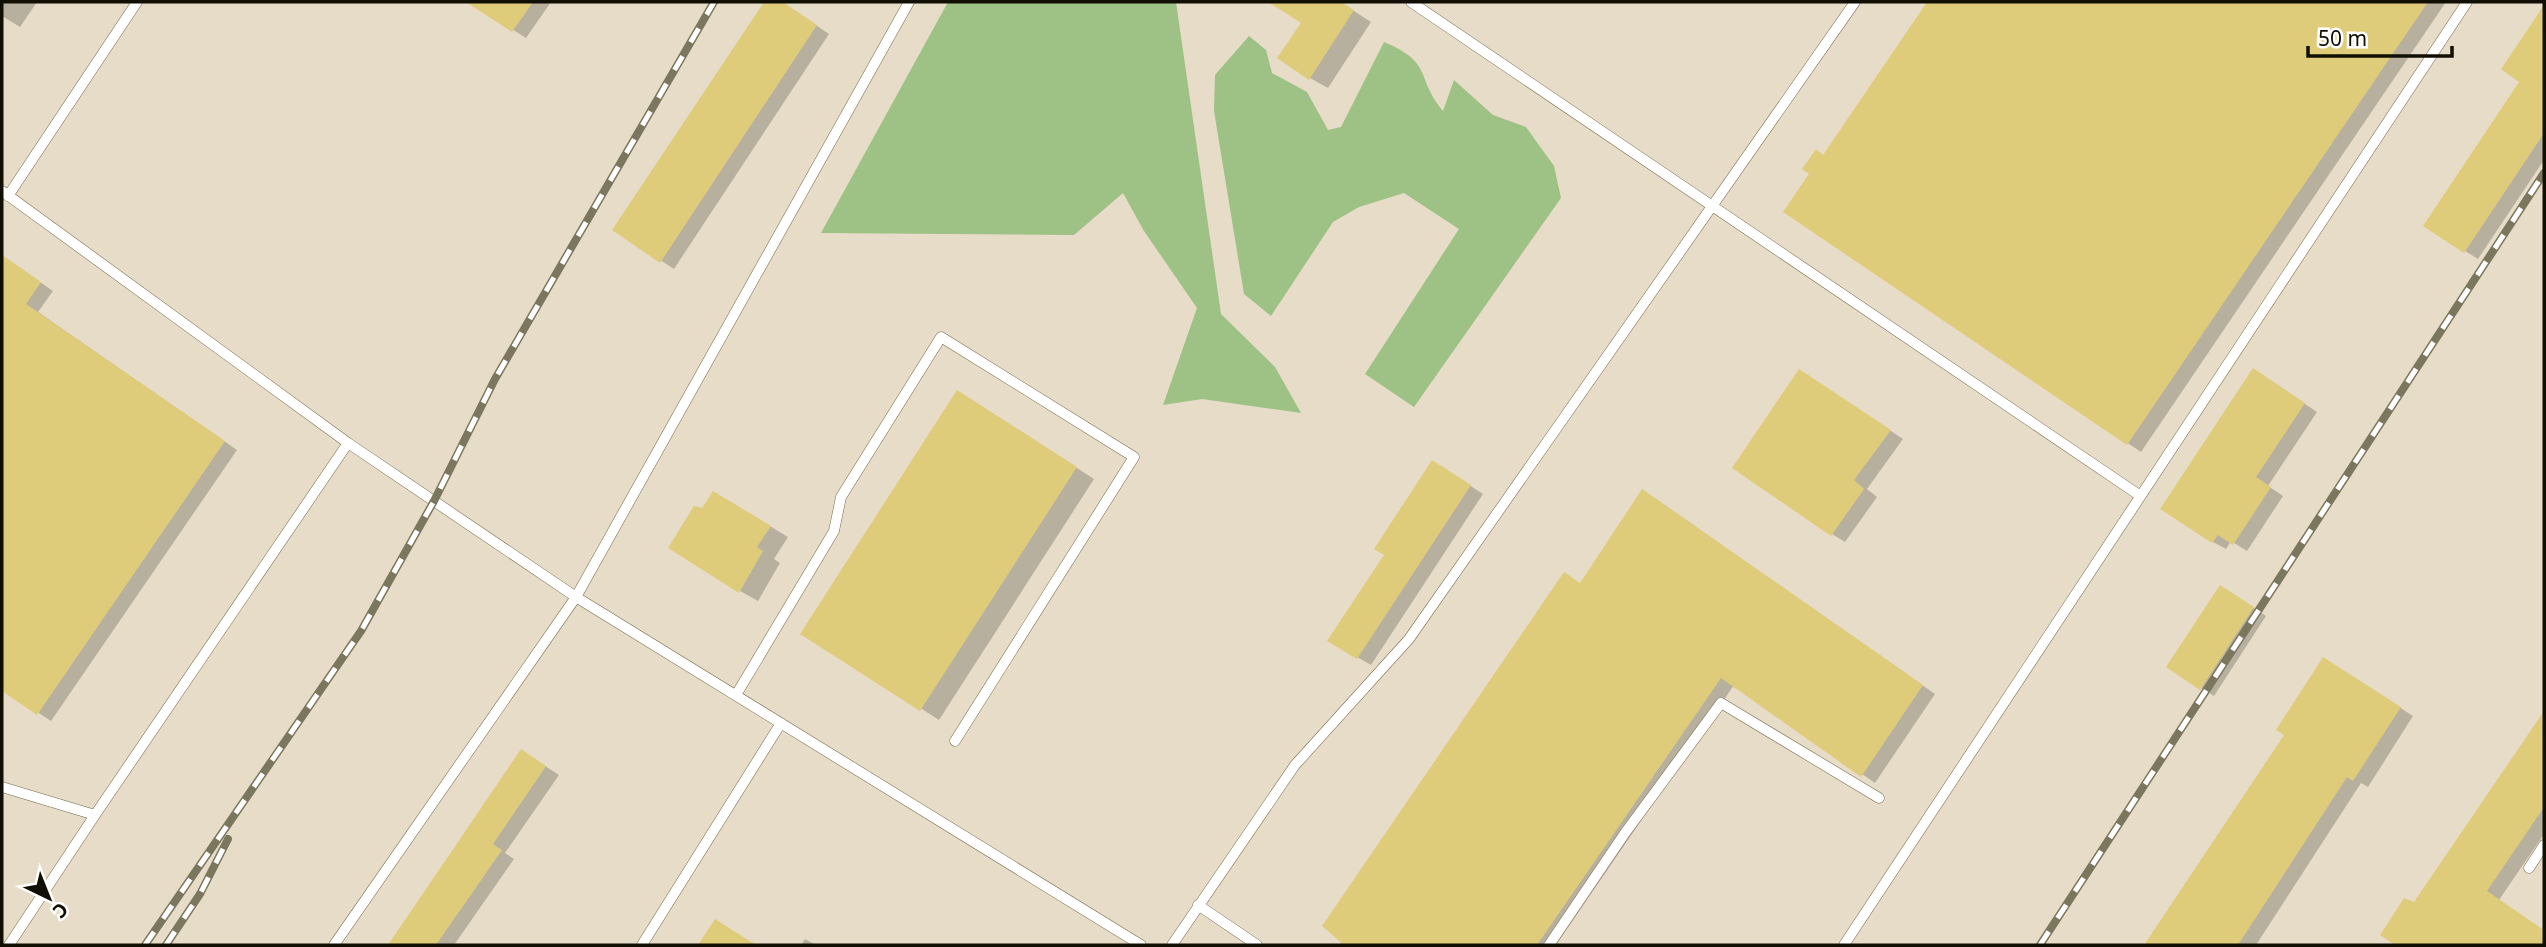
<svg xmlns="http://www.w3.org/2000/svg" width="2546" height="947" viewBox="0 0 2546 947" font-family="'Noto Sans',sans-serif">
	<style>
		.industrial { fill: #e7dcc7 }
		.green { fill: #9ec185 }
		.shadow { fill: #0003 }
		.building { fill: #decc7b }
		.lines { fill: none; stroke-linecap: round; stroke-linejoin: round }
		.lane-casing { stroke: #726a49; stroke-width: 11 }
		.lane { stroke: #fff; stroke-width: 10 }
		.rail-casing { stroke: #7b765e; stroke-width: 8 }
		.rail { stroke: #fff; stroke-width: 5; stroke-dasharray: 16; stroke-linecap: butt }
	</style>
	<rect width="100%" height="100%" fill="#f0e8c2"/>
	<path class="industrial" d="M2,2H2544V945H2Z"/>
	<path class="green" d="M948,2H1176L1221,314L1275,367L1301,413L1202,399L1163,405L1197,308L1144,231L1123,193L1074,235L821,233Z
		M1249,36L1266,50L1272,73L1307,92L1328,130L1341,127L1384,42C1434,63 1415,77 1443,111L1454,80L1493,115L1526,127L1554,166L1561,198L1414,407L1365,374L1459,229L1404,193L1359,207L1333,222L1271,316L1244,294L1214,111L1215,75Z"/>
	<path class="shadow" d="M2,2H37L20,27L2,16Z
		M470,2H551L526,38Z
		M766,2H782L829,34L674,269L615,230Z
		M1272,2H1340L1371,22L1328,88L1310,78L1304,23Z
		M1929,2H2446L2141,452L1785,212Z
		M2544,8V160L2478,259L2465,251L2522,81L2503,69Z
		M2,256L53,291L38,312L237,450L51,721L2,689Z
		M2266,378L2317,412L2268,486L2283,496L2247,551L2231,541L2226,549L2213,542Z
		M1813,379L1903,439L1867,489L1877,497L1845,542L1832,534Z
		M975,402L1094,479L939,720L803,633Z
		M1446,470L1483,494L1371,665L1329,641Z
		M1656,499L1935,694L1875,783L1734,685L1556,945H1340L1581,584Z
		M732,503L788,537L774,559L780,563L758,601L740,591L703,511Z
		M2234,595L2266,616L2214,696L2201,688Z
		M2337,667L2413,716L2368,787L2361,783L2256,945H2146L2286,735Z
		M2544,714V834L2499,900L2544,931V945H2398L2382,934L2415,904Z
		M522,751L559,775L505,853L514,859L454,945H390Z
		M805,939L816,945H801Z"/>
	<path class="building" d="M466,2H533L512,32Z
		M764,2H783L817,25L660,263L612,230Z
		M1268,2H1341L1354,10L1309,80L1277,58L1301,23Z
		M1927,2H2428L2127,445L1783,212L1809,174L1802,169L1816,149L1823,155Z
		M2544,5V133L2464,253L2423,226L2519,82L2501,69Z
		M2,255L41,282L26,304L225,441L37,715L2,691Z
		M2253,368L2305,403L2256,477L2271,487L2233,545L2218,535L2212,543L2160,509Z
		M1799,369L1891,430L1854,480L1864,489L1831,536L1732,468Z
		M957,390L1077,467L920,711L800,634Z
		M1432,460L1471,485L1357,659L1327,641L1384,555L1374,549Z
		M1642,489L1923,685L1861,777L1721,678L1537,945H1344L1322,926L1564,572L1580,583Z
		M713,491L771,526L757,547L763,551L739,593L668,548L694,506L702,508Z
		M2220,585L2254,607L2200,690L2166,667Z
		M2323,657L2401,707L2353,781L2347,777L2238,945H2144L2284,735L2276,730Z
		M2544,711V807L2487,891L2544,930V945H2395L2380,935L2404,898L2414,902Z
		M521,749L546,766L493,844L502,850L436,945H388Z
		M715,919L756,945H698Z"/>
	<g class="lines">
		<g class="lane-casing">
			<path id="lane" d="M1411,2L2139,495
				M2,191L348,443L576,597L1141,945
				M8,196L137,2
				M736,695L834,531L841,497L941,337L1134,457L955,741
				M2,787L95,815L348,443
				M2529,868L2544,845
				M1198,905L1257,945
				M9,945L95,815
				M334,945L576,597L909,2
				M642,945L781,723
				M1172,945L1295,765L1409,639L1855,2
				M1549,945L1625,833L1721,703L1879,798
				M1844,945L2467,2"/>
		</g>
		<use href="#lane" class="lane"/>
		<g class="rail-casing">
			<path id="rail" d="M145,945L361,631L434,501L495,379L714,2
				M166,945L200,894L228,839
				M2040,945L2544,173"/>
		</g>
		<use href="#rail" class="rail"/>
	</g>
	<rect width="2546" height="947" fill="none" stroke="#110e03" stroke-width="7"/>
	<g transform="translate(49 898) rotate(137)" stroke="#ffffff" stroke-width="5" paint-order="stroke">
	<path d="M0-5L12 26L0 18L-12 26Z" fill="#110e03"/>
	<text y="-10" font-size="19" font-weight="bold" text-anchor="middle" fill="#110e03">С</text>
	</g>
	<path d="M2308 46v10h144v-10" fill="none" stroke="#110e03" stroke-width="3.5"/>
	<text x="2318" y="46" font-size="21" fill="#110e03" stroke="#ffffff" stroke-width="5" paint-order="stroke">50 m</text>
</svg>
